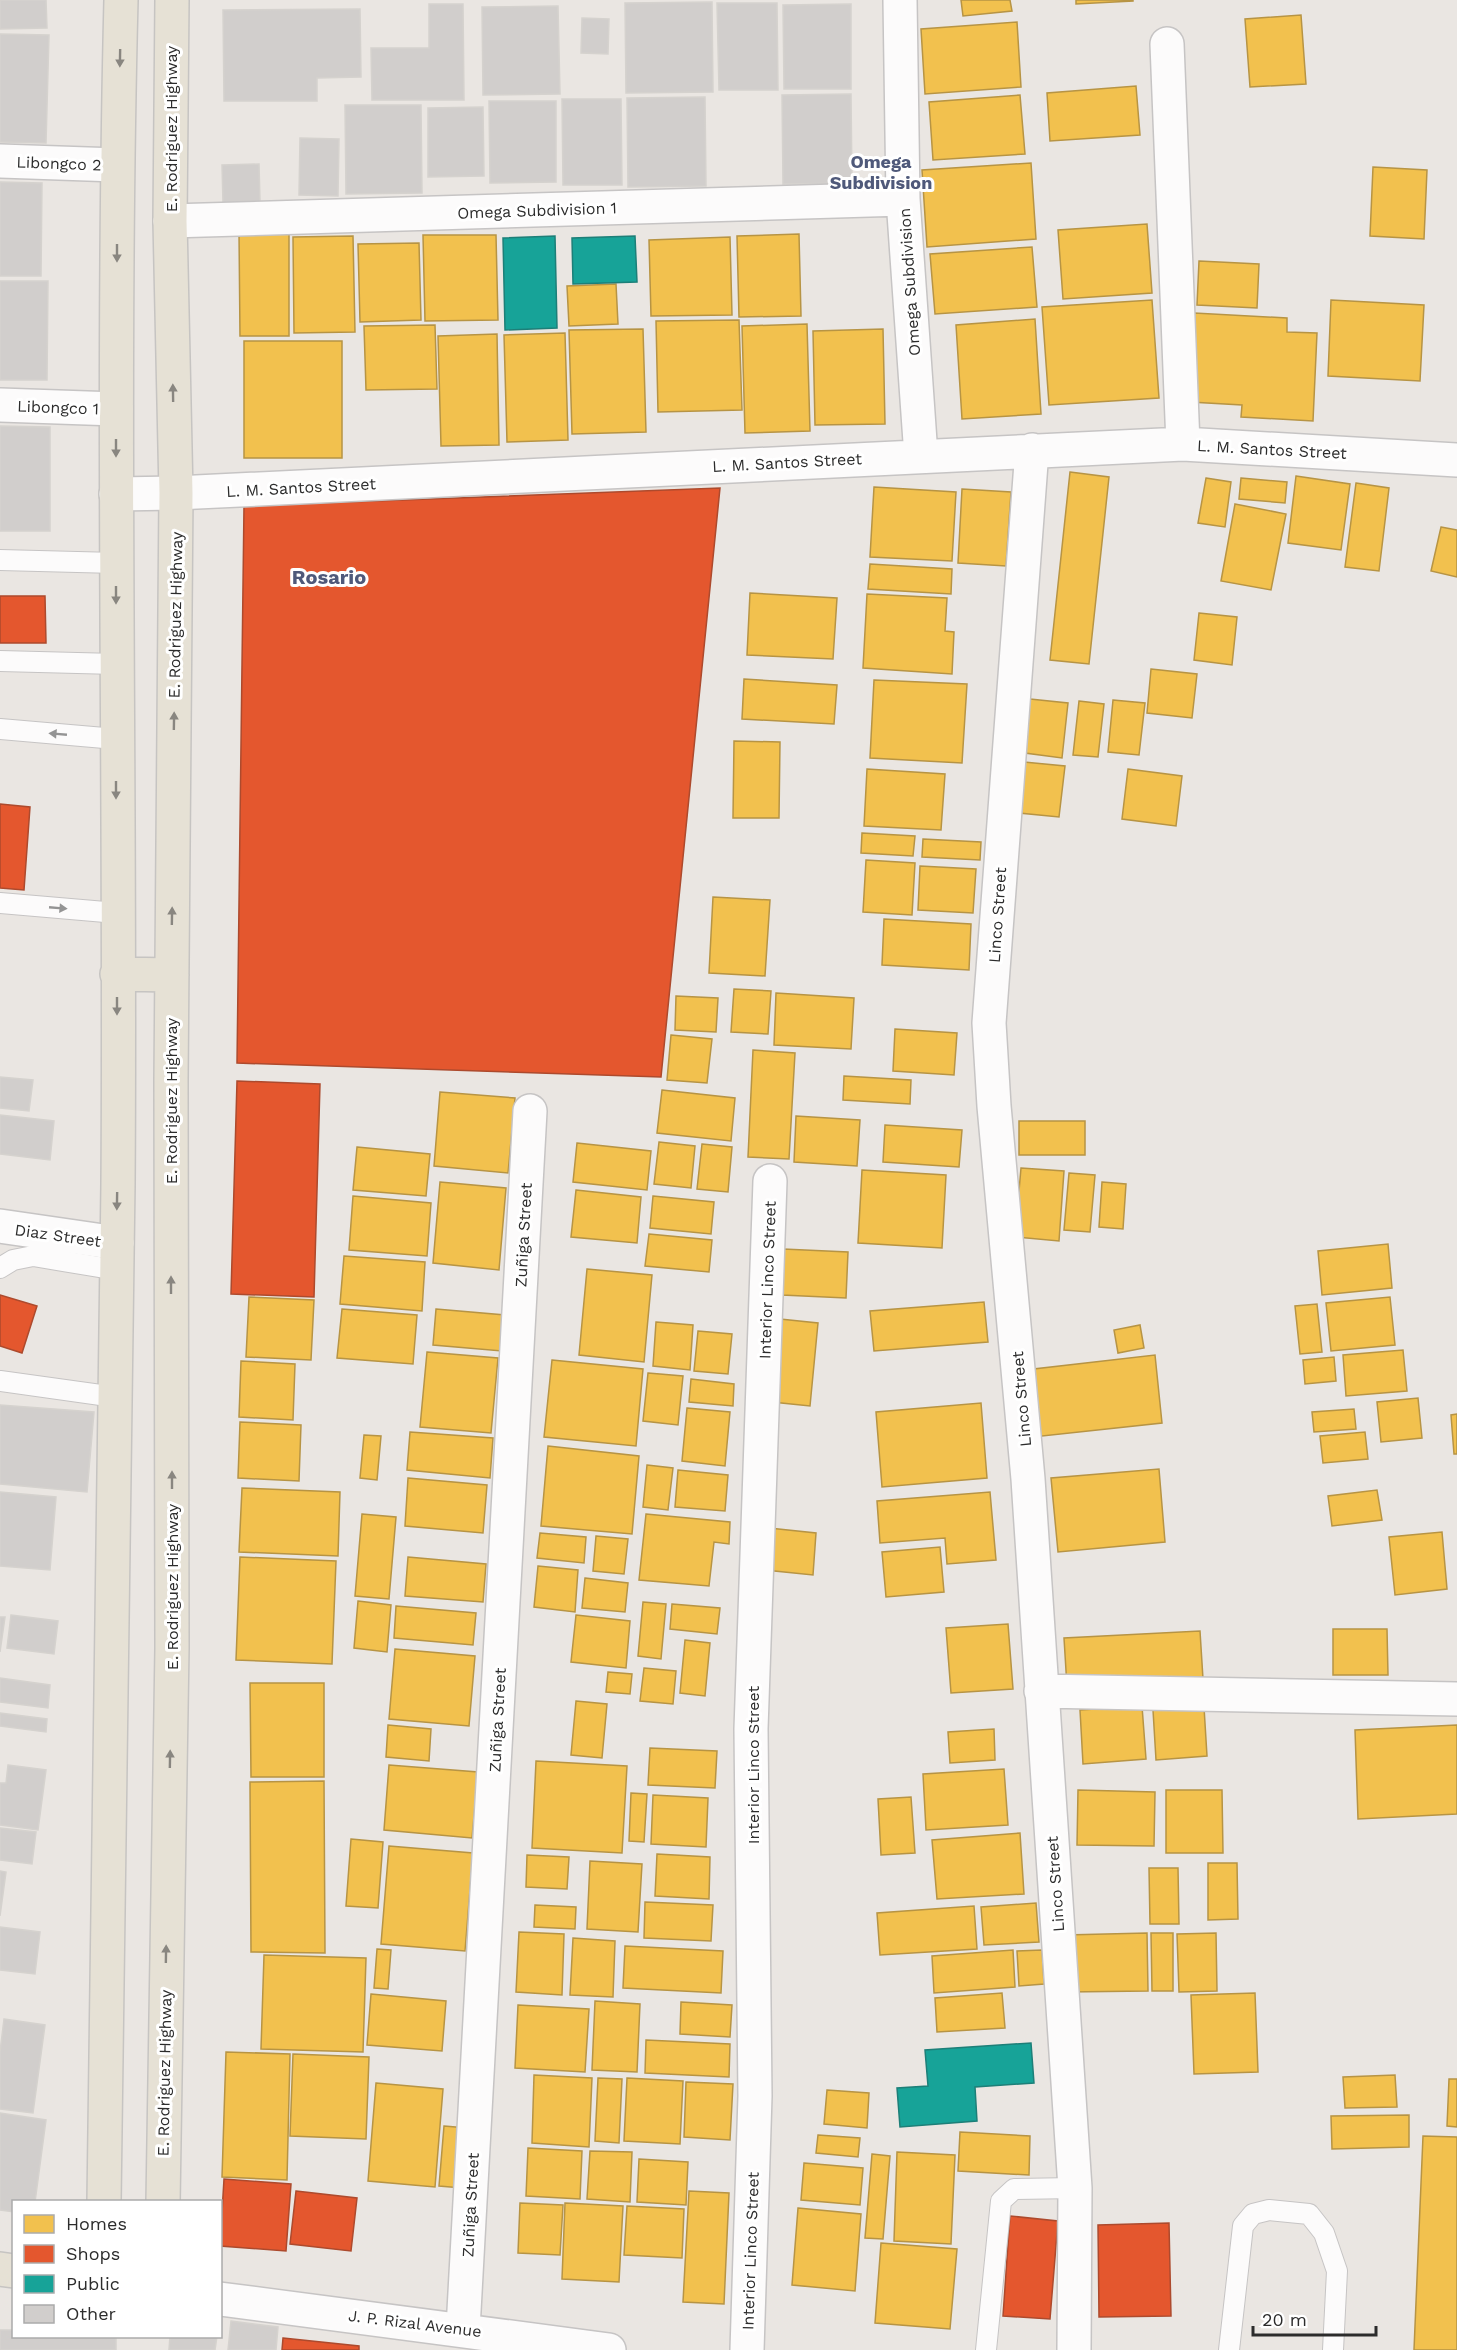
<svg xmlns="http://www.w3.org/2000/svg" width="1457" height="2350" viewBox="0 0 1457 2350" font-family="'Work Sans',sans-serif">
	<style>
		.homes { fill: #f2c14e; stroke: #b79444; stroke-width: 1.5 }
		.shops { fill: #e4572e; stroke: #ad4a2d; stroke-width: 1.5 }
		.public { fill: #17a398; stroke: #1d7f78; stroke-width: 1.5 }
		.building { fill: #d1cecc; stroke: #d5d2ce; stroke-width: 1.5 }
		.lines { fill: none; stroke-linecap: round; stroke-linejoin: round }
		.service-casing { stroke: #c6c4c4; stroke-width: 22 }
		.minor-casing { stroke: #c6c4c4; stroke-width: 36 }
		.secondary-casing { stroke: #c6c4c4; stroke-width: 36 }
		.primary-casing { stroke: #c6c4c2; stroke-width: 36 }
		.service { stroke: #fcfbfb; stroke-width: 20 }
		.minor { stroke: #fcfbfb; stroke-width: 33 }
		.secondary { stroke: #fcfbfb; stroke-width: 33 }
		.primary { stroke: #e6e1d5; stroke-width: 33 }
		.oneway { fill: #898680 }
		.oneway2 { fill: #949494 }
		.labels { text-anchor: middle; stroke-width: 6; stroke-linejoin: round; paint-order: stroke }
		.street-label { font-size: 16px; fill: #2c2c2c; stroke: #fff }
		.neighbourhood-label { font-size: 18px; font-weight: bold; fill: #4f597a; stroke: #fff }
		.quarter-label { font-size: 20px; font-weight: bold; fill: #4f597a; stroke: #fff }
	</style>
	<rect width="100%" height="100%" fill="#eae6e2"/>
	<path class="homes" d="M961,0H1010L1012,11L963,16Z
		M1076,0H1133V1L1076,4Z
		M1301,15L1306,84L1250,87L1245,19Z
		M1017,22L1021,87L925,94L921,29Z
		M1136,86L1140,135L1050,141L1047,93Z
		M1020,95L1025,154L933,160L929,102Z
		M1031,163L1036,239L927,247L922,170Z
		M1373,167L1427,170L1424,239L1370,236Z
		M1147,224L1152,293L1063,299L1058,230Z
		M239,232H289V336H240Z
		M799,234L801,316L739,317L737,236Z
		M423,235H496L498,320L425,321Z
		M353,236L355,332L294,333L293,237Z
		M730,237L732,315L651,316L649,240Z
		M419,243L421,320L360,322L358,244Z
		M1032,247L1037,307L935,314L930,254Z
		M1199,261L1259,264L1257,308L1197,305Z
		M616,284L618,324L569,326L567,286Z
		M1152,300L1159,398L1049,405L1042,307Z
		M1331,300L1424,305L1420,381L1328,376Z
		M1194,313L1287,318V332L1317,333L1313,421L1241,417L1242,405L1190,402Z
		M1035,319L1041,414L962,419L956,325Z
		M739,320L742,410L658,412L656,321Z
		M807,324L810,431L745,433L742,326Z
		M435,325L437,389L366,390L364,326Z
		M643,329L646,432L572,434L569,330Z
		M883,329L885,424L815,425L813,331Z
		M565,333L568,440L507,442L504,335Z
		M497,334L499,445L441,446L438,336Z
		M244,341H342V458H244Z
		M1070,472L1109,477L1089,664L1050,660Z
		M1296,476L1350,484L1341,550L1288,543Z
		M1206,478L1231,482L1225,527L1198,523Z
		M1241,478L1287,482L1285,503L1239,499Z
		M1356,483L1389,488L1379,571L1345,567Z
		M874,487L956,492L952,561L870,557Z
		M962,489L1011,492L1006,566L958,563Z
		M1235,504L1286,514L1271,590L1221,581Z
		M1441,527L1457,530V577L1431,571Z
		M870,564L952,569L951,594L868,589Z
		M750,593L837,598L833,659L747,655Z
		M867,594L947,598L945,631L954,632L952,674L863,668Z
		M1199,613L1237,617L1232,665L1194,660Z
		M1151,669L1197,674L1192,718L1147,713Z
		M744,679L837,685L834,724L742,719Z
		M874,680L967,684L962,763L870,758Z
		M1030,699L1068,703L1062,758L1025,753Z
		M1113,700L1145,703L1139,755L1108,752Z
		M1079,701L1104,704L1098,757L1073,755Z
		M734,741L780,742L779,818H733Z
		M1024,762L1065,766L1059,817L1019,813Z
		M867,769L945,774L941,830L864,826Z
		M1128,769L1182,776L1176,826L1122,819Z
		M862,833L915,836L913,856L861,853Z
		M923,839L981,842L980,860L922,857Z
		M866,860L915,863L912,915L863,912Z
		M920,866L976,869L973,913L918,910Z
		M713,897L770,900L765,976L709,973Z
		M884,919L971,924L969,970L882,965Z
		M734,989L771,991L768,1034L731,1032Z
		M776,993L854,998L851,1049L774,1045Z
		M676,996L718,998L716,1032L675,1030Z
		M895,1029L957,1033L954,1075L893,1071Z
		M671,1035L712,1039L707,1083L667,1080Z
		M753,1050L795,1053L789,1159L748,1157Z
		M844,1076L911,1080L910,1104L843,1100Z
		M662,1090L735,1098L731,1141L657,1133Z
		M440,1092L515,1098L508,1173L434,1166Z
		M796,1116L860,1120L857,1166L794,1162Z
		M1019,1121H1085V1155H1019Z
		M885,1125L962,1130L959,1167L883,1162Z
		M659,1142L695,1146L691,1188L654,1184Z
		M577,1143L651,1151L647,1190L573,1182Z
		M702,1144L732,1147L728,1192L697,1189Z
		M357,1147L430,1154L426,1196L353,1190Z
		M1021,1168L1064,1171L1059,1241L1015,1237Z
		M862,1170L946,1175L942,1248L858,1243Z
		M1069,1173L1095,1175L1090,1232L1064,1230Z
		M440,1182L506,1188L499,1270L433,1263Z
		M1102,1182L1126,1184L1123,1229L1099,1227Z
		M576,1190L641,1197L637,1243L571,1237Z
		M353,1196L431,1203L427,1256L349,1250Z
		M653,1196L714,1202L711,1234L650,1228Z
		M649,1234L712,1240L709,1272L645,1266Z
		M1388,1244L1392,1288L1322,1295L1318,1251Z
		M783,1249L848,1252L846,1298L782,1295Z
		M344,1256L425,1262L422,1311L340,1304Z
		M587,1269L652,1275L644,1362L579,1355Z
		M249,1297L314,1300L311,1360L246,1357Z
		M1390,1297L1395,1345L1331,1351L1326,1303Z
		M984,1302L988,1342L874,1351L870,1311Z
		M1317,1304L1322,1352L1300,1354L1295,1306Z
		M342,1309L417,1315L413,1364L337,1358Z
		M436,1309L505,1315L502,1351L433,1345Z
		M780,1319L818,1323L810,1406L772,1402Z
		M656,1322L693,1325L690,1370L653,1366Z
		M1140,1325L1144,1348L1118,1353L1114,1330Z
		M698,1331L732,1334L728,1374L694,1371Z
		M1403,1350L1407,1391L1346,1396L1343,1355Z
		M427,1352L498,1358L491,1433L420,1427Z
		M1155,1355L1162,1423L1033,1437L1025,1370Z
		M1334,1357L1336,1381L1305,1384L1303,1360Z
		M552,1360L643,1369L636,1446L544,1437Z
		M241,1361L295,1364L293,1420L239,1417Z
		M648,1373L683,1376L678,1425L643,1421Z
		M691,1379L734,1384L733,1406L689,1402Z
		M1418,1398L1422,1438L1381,1442L1377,1402Z
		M981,1403L987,1478L882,1487L876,1412Z
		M687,1408L730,1412L725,1466L682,1461Z
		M1354,1409L1356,1429L1314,1432L1312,1412Z
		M1457,1414V1454H1454L1451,1415Z
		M240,1422L301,1425L299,1481L238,1478Z
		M410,1432L493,1438L490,1478L407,1470Z
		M1365,1432L1368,1459L1323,1463L1320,1436Z
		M364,1435L381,1436L377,1480L360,1478Z
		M548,1446L639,1456L632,1534L541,1526Z
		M647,1465L673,1468L668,1510L643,1507Z
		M1159,1469L1165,1542L1058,1552L1051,1478Z
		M678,1470L728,1475L725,1511L675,1507Z
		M408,1478L487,1485L483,1533L405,1526Z
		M242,1488L340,1492L338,1556L239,1552Z
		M1377,1490L1382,1520L1332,1526L1328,1496Z
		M990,1492L996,1560L947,1564L945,1538L880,1543L877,1501Z
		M362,1514L396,1517L389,1599L355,1596Z
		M646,1514L730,1522L729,1544L714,1542L709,1586L639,1580Z
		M769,1528L816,1533L813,1575L765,1570Z
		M1442,1532L1447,1589L1395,1595L1389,1537Z
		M540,1533L586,1537L584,1563L537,1558Z
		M596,1536L628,1539L624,1574L593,1571Z
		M940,1547L944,1592L886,1597L882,1552Z
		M240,1557L336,1561L332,1664L236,1660Z
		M408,1557L486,1564L483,1602L405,1596Z
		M538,1566L578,1570L575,1612L534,1607Z
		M585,1578L628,1583L625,1612L582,1608Z
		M358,1601L391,1605L387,1652L354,1648Z
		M643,1602L666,1604L661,1659L638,1656Z
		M672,1604L720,1608L717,1634L670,1629Z
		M396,1606L476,1613L473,1645L394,1638Z
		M576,1615L630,1621L626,1668L571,1662Z
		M1008,1624L1013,1689L951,1693L946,1628Z
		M1333,1629H1387L1388,1675H1333Z
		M1200,1631L1203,1679L1067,1687L1064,1638Z
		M685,1640L710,1643L705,1696L680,1693Z
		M395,1649L475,1656L469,1726L389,1719Z
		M644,1668L676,1671L673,1704L640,1701Z
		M608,1672L632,1674L630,1694L606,1692Z
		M250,1683H324V1777H251Z
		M576,1701L607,1704L602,1758L571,1755Z
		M1142,1706L1146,1759L1083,1764L1080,1710Z
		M1204,1707L1207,1756L1156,1760L1153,1710Z
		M388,1725L431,1729L429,1761L386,1757Z
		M1457,1725V1814L1358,1819L1355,1730Z
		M994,1729L995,1760L950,1763L948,1732Z
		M650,1748L717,1751L715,1788L648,1785Z
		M536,1761L627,1766L622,1853L532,1848Z
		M389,1765L478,1772L472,1838L384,1830Z
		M1004,1769L1008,1825L926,1830L923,1774Z
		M324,1781L325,1953L251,1952L250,1782Z
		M1078,1790L1155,1792L1154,1846L1077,1845Z
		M1166,1790H1222L1223,1853H1166Z
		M631,1793L647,1794L644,1842L629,1841Z
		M653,1795L708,1798L706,1847L651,1844Z
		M911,1797L915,1853L881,1855L878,1799Z
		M1020,1833L1024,1894L937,1899L932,1840Z
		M351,1839L383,1842L378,1908L346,1906Z
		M389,1846L473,1853L465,1951L381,1944Z
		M657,1854L710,1857L709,1899L655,1896Z
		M527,1855L569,1857L567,1889L526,1887Z
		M590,1861L642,1864L638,1932L587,1929Z
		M1208,1863H1237L1238,1919L1208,1920Z
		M1149,1868H1178L1179,1924H1150Z
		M645,1902L713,1905L711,1941L644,1938Z
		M1036,1903L1039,1942L984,1945L981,1907Z
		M535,1905L576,1907L575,1929L534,1927Z
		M974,1906L977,1949L880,1955L877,1913Z
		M519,1932L564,1934L562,1995L516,1992Z
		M1147,1933L1148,1991L1066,1992L1065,1935Z
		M1151,1933H1173V1991H1152Z
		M1216,1933L1217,1991L1179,1992L1177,1934Z
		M573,1938L615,1941L613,1997L570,1995Z
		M625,1946L723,1951L721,1993L623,1988Z
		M377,1949L391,1950L388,1989L374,1988Z
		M1013,1950L1015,1987L934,1993L932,1956Z
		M1042,1950L1044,1984L1019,1986L1017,1951Z
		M264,1955L366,1958L363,2052L261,2049Z
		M1002,1993L1005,2028L937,2032L935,1998Z
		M1255,1993L1258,2072L1194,2074L1191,1995Z
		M371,1994L446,2001L442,2051L367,2045Z
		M595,2001L640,2004L637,2072L592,2070Z
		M681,2002L732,2005L730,2037L680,2034Z
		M518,2005L589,2009L585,2072L515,2068Z
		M646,2040L730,2044L729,2077L645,2073Z
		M226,2052L290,2054L287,2180L222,2177Z
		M293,2054L369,2057L366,2139L290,2136Z
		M534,2075L592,2078L589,2147L532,2143Z
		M1395,2075L1397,2107L1345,2108L1343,2077Z
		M598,2078L622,2079L619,2143L595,2141Z
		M627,2078L683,2081L680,2144L624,2141Z
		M1449,2079H1457V2127L1447,2126Z
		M686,2082L733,2084L730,2140L684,2137Z
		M376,2083L443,2089L435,2187L368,2181Z
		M827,2090L869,2093L867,2128L824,2124Z
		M1409,2115V2147L1332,2149L1331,2116Z
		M444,2126L467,2128L462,2188L439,2186Z
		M960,2132L1030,2136L1029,2175L958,2171Z
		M818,2135L860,2138L858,2157L816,2153Z
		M1423,2136L1457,2137V2350H1414Z
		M528,2148L582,2151L580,2199L526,2196Z
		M590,2151L632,2152L630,2202L587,2199Z
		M897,2152L955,2155L951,2244L894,2241Z
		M872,2154L890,2156L883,2239L865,2238Z
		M639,2159L688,2162L686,2205L637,2202Z
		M804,2163L863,2168L860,2205L801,2200Z
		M689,2191L729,2193L724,2304L683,2302Z
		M520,2203L563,2205L560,2255L518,2253Z
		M565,2203L623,2206L619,2282L562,2279Z
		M627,2206L684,2209L682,2258L624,2255Z
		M798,2208L861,2214L855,2291L792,2285Z
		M881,2243L957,2249L950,2329L875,2323Z"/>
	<path class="shops" d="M720,488L661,1077L237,1063L244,506Z
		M0,596H45L46,643H0Z
		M0,804L30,807L24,890L0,888Z
		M237,1081L320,1084L314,1297L231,1294Z
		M0,1295L37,1306L22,1353L0,1346Z
		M224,2179L291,2184L286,2251L220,2246Z
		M296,2191L357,2198L351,2251L290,2244Z
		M1010,2216L1058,2221L1050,2319L1003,2316Z
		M1169,2223L1171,2316L1099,2317L1098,2225Z
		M283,2338L359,2346V2350H282Z"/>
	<path class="public" d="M555,236L557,328L505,330L503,238Z
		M635,236L637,282L573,284L572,238Z
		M1031,2043L1034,2083L975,2087L977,2121L900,2127L897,2088L928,2086L925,2050Z"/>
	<path class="building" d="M0,0H46L47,28L0,29Z
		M712,2L713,92L626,93L625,3Z
		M717,3H777L778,90H719Z
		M429,4H463L464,100H372L371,48H429Z
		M851,4V89H784L783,5Z
		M558,6L560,94L483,95L482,7Z
		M360,9L361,77L317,78V101H224L223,10Z
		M582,18L609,19L608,54L581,53Z
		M0,34L49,35L46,143L0,142Z
		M851,94L852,183L783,184L782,95Z
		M705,97L706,186L628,187L627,98Z
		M562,99H621L622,185H563Z
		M489,101H556V182L490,183Z
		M345,105H421L422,193L346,194Z
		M483,107L484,176L428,177V108Z
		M300,138L339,139L338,196L299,195Z
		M259,164L260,202L223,203L222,165Z
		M0,182L42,183L41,276H0Z
		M0,281H48L47,380H0Z
		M0,426L50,427V531H0Z
		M0,1077L33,1080L29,1111L0,1108Z
		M0,1115L54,1121L50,1160L0,1154Z
		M0,1405L94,1412L87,1492L0,1484Z
		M0,1492L56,1497L50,1570L0,1566Z
		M11,1615L58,1621L54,1654L7,1648Z
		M0,1617H5L0,1652Z
		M0,1678L50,1685L48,1708L0,1702Z
		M0,1713L47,1719L46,1732L0,1726Z
		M8,1765L46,1770L38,1830L0,1825V1783H6Z
		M0,1828L36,1832L32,1864L0,1860Z
		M0,1871L6,1872L0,1916Z
		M0,1927L40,1932L35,1974L0,1970Z
		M4,2019L45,2025L33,2113L0,2109V2052Z
		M0,2113L46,2120L35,2202H14V2212L0,2210Z
		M231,2321L278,2327L276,2350H228Z
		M0,2330H14V2336H116V2350H0Z
		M170,2336H217L215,2350H169Z"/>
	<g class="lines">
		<g class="service-casing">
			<path id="service" d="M0,560L116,563
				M0,661L116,664
				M0,729L116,739
				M0,903L117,913
				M0,1268L13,1260L33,1256L117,1270
				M0,1381L115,1397
				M986,2350L1001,2201L1014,2189L1075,2188
				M1229,2350L1243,2226L1253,2214L1269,2210L1309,2214L1324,2233L1337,2271L1333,2350"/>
		</g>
		<g class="minor-casing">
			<path id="minor" d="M900,0L903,199L921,456
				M1167,44L1183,444
				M0,161L117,165
				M170,221L903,199
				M0,405L116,409
				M1032,450L989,1023L994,1106L1028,1479L1075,2188L1074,2350
				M116,494L176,493L1183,444L1457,460
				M0,1226L117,1243
				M1041,1691L1457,1699
				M463,2329L530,1111
				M747,2350L755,2096L751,1729L770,1181"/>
		</g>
		<g class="secondary-casing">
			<path id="secondary" d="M220,2299L609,2350"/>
		</g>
		<g class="primary-casing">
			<path id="primary" d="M117,974L172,975
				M104,2202C110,1862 115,1523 118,1184C121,789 111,395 121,0
				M163,2202L172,1648L171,1081L176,493L170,221L172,0
				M0,2269L14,2271"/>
		</g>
		<use href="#service" class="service"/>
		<use href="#minor" class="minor"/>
		<use href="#secondary" class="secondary"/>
		<use href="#primary" class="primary"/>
	</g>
	<defs><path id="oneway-solid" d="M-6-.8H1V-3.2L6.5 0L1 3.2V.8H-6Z" transform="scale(1.5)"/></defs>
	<g class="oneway">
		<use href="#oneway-solid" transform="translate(120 58) rotate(91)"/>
		<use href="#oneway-solid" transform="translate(117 253) rotate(90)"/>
		<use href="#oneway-solid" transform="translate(173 393) rotate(-91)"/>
		<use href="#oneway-solid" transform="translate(116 448) rotate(90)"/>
		<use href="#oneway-solid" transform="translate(116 595) rotate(90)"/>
		<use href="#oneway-solid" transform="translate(174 721) rotate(-89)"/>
		<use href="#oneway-solid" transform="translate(116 790) rotate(90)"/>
		<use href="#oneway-solid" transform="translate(172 916) rotate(-89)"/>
		<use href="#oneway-solid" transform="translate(117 1006) rotate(90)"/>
		<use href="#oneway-solid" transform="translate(117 1201) rotate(91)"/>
		<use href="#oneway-solid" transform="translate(171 1285) rotate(-90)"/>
		<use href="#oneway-solid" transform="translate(172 1480) rotate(-90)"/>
		<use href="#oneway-solid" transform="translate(170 1759) rotate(-89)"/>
		<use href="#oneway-solid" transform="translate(166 1954) rotate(-89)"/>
	</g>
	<g class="oneway2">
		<use href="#oneway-solid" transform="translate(58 734) rotate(-175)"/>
		<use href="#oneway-solid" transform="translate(58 908) rotate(5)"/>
	</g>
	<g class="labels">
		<g class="street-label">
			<text transform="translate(171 129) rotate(-90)" y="6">E. Rodriguez Highway</text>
			<text transform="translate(59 163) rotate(2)" y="6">Libongco 2</text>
			<text transform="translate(537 210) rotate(-2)" y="6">Omega Subdivision 1</text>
			<text transform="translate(909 282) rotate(-94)" y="6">Omega Subdivision</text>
			<text transform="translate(58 407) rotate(2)" y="6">Libongco 1</text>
			<text transform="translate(1272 449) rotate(3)" y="6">L. M. Santos Street</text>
			<text transform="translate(787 462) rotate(-3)" y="6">L. M. Santos Street</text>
			<text transform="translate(301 487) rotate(-3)" y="6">L. M. Santos Street</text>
			<text transform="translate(175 615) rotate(-89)" y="6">E. Rodriguez Highway</text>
			<text transform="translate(997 915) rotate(-86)" y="6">Linco Street</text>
			<text transform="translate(171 1101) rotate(-90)" y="6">E. Rodriguez Highway</text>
			<text transform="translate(58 1235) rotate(8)" y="6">Diaz Street</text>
			<text transform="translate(523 1235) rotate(-87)" y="6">Zuñiga Street</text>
			<text transform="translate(767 1280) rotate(-88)" y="6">Interior Linco Street</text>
			<text transform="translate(1021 1399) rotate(-95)" y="6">Linco Street</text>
			<text transform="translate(172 1587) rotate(-90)" y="6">E. Rodriguez Highway</text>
			<text transform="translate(497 1720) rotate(-87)" y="6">Zuñiga Street</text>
			<text transform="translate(753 1765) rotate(-90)" y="6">Interior Linco Street</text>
			<text transform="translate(1055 1884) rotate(-94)" y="6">Linco Street</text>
			<text transform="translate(164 2073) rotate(-89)" y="6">E. Rodriguez Highway</text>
			<text transform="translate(470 2205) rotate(-87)" y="6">Zuñiga Street</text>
			<text transform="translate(750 2251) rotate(-88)" y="6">Interior Linco Street</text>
			<text transform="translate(415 2323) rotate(7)" y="6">J. P. Rizal Avenue</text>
		</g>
		<g class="neighbourhood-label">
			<text x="881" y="168">Omega<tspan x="881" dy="21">Subdivision</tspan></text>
		</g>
		<g class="quarter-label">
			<text x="329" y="584">Rosario</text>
		</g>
	</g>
	<rect x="12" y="2200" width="210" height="138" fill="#ffffff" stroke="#ababab" stroke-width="1.5"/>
	<rect x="24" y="2215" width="30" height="18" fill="#f2c14e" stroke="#ababab" stroke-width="1.5"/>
	<text x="66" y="2230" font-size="18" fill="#2c2c2c">Homes</text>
	<rect x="24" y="2245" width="30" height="18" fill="#e4572e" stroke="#ababab" stroke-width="1.5"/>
	<text x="66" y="2260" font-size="18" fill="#2c2c2c">Shops</text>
	<rect x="24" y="2275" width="30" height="18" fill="#17a398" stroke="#ababab" stroke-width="1.5"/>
	<text x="66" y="2290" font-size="18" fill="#2c2c2c">Public</text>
	<rect x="24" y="2305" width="30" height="18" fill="#d1cecc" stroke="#ababab" stroke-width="1.5"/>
	<text x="66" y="2320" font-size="18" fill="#2c2c2c">Other</text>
	<path d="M1253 2326v9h123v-9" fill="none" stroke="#2c2c2c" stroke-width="3"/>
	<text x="1262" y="2326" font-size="18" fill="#2c2c2c" stroke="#ffffff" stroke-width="4.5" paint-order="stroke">20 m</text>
</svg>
